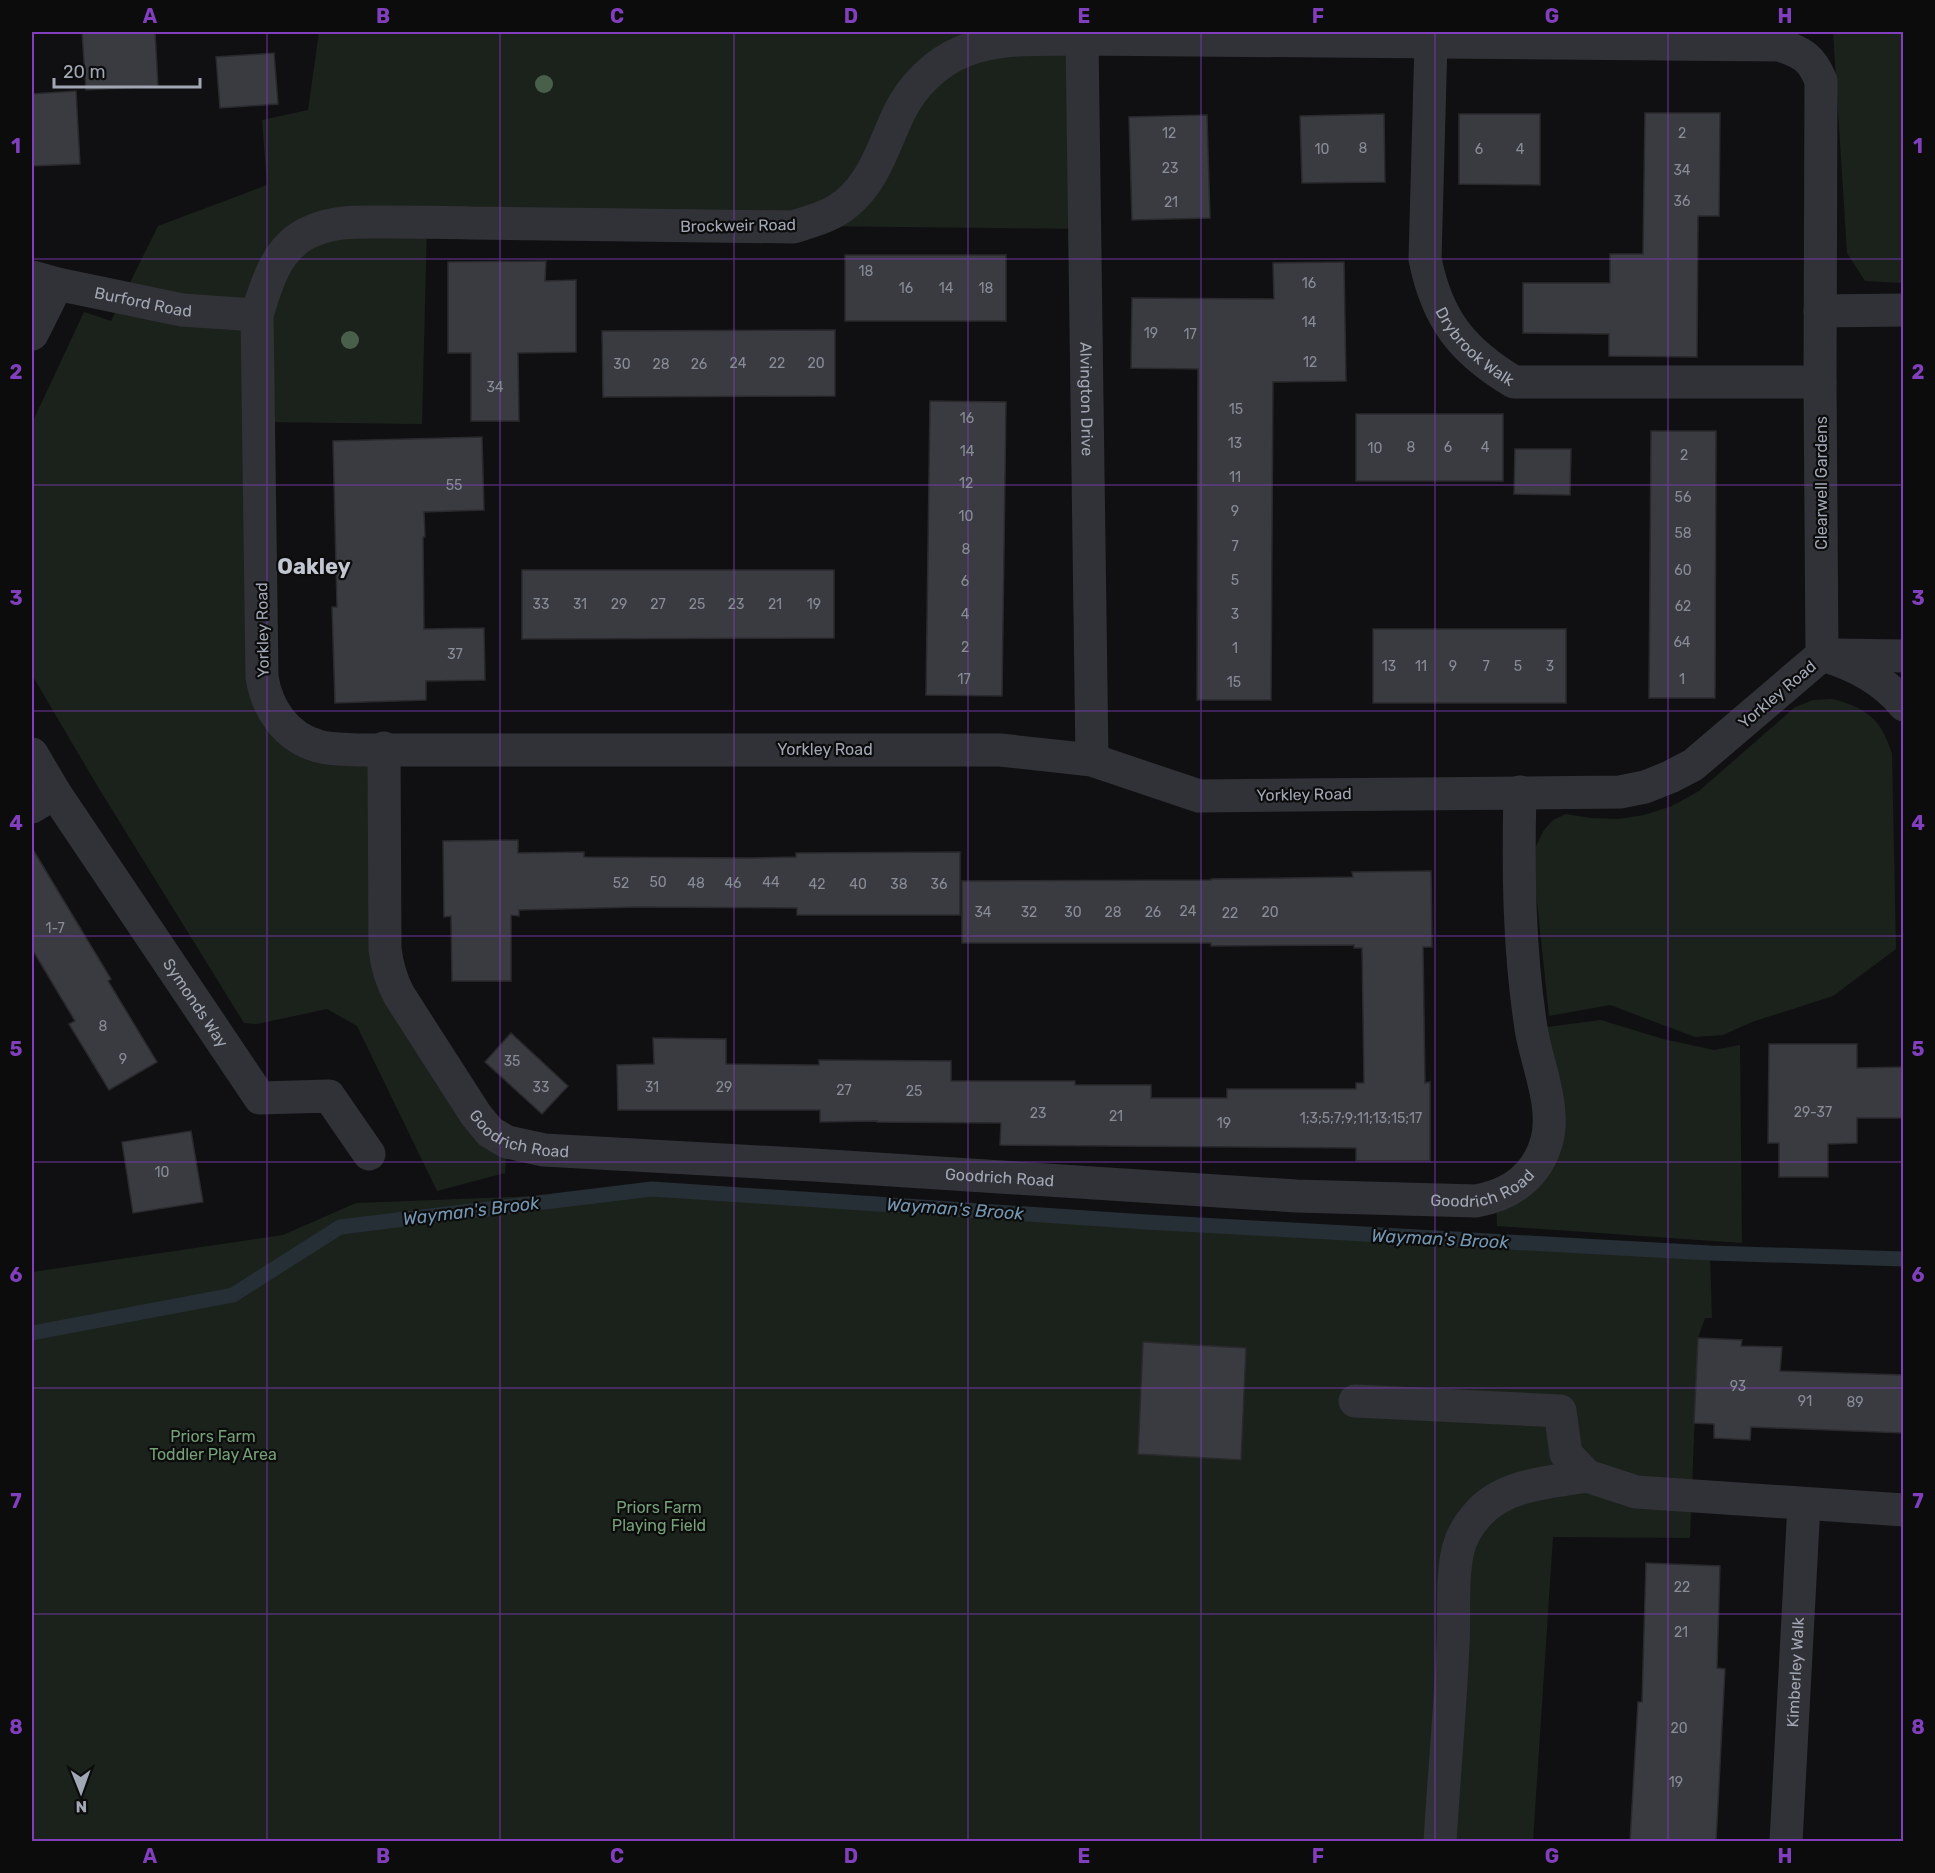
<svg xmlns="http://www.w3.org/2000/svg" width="1935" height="1873" viewBox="0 0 1935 1873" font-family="Rubik,sans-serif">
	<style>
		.green { fill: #1b221b }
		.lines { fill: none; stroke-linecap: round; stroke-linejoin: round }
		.stream { stroke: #262f36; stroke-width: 15 }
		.building { fill: #3a3b40; stroke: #2a2a2e; stroke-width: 1.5 }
		.minor { stroke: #313237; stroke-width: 33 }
		.tree { fill: #48604a }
		.grid { fill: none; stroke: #813ebd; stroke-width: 1.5; stroke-opacity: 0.55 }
		.labels { text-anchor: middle; stroke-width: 4.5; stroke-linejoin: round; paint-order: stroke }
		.number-label { font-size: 14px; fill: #878c97 }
		.street-label { font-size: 16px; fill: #a1a7b4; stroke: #0c0c0d }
		.park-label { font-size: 16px; fill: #76a178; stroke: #0c0c0d }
		.water-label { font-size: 18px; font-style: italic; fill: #7496b2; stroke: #0c0c0d }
		.district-label { font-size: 22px; font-weight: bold; fill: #c2c6d0; stroke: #0c0c0d }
		.neatline { fill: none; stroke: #813ebd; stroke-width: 2 }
		.grid-label { font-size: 20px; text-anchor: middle; font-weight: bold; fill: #813ebd }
	</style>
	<rect width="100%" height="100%" fill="#101012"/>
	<path class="green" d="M319,32H1081L1085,229L427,222L422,424L259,422L282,724L384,748L385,949L507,1142L505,1173L437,1191L357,1026L327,1009L257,1024L244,1023L98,787L32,675V423L84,312L111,321L158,226L267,185L262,120L308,110Z
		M1833,32H1903V283L1865,281L1847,253Z
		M1832,699C1866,707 1882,720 1892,754L1896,949L1833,996L1752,1022L1723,1035L1695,1037L1610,1005L1549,1016L1532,854L1544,830L1553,820L1566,814L1591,818L1618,819L1644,815L1672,806L1699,791L1795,707L1813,700Z
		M1601,1020L1663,1039L1714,1050L1740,1045L1742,1243L1497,1226L1496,1198L1539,1160L1531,1029Z
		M652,1189L1710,1253L1712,1318H1705L1698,1338L1690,1538L1553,1537L1533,1841L32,1842V1272L283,1235L356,1203L617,1193Z"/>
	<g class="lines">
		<path class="stream" d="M32,1333L233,1295L340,1227L652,1189L1146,1222L1710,1253L1904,1259"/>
	</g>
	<path class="building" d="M82,32H155L158,86L86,90Z
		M274,53L278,104L220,108L216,57Z
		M76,91L80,164L32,166V94Z
		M1645,113H1720L1719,216H1698L1697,357L1609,356V334L1523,333V283H1610V254H1643Z
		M1384,114L1385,182L1302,183L1300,116Z
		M1459,114H1540V185L1459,184Z
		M1207,115L1210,218L1132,220L1129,117Z
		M845,255H1006V321H845Z
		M546,261L545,281L576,280V352L518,353L519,421H471V353H448V262Z
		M1344,262L1346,381L1273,382L1271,700H1197L1198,369L1131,368L1132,298L1274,299L1273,263Z
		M835,330V396L603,397L602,331Z
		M930,401L1006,402L1002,696L926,695Z
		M1356,414H1503V481H1356Z
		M1651,431H1716L1715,698H1649Z
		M482,437L484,510L424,512L425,537H423L424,629L484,628L485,680L426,681V700L335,703L332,607H337L333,441Z
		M1515,449H1571L1570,495L1514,494Z
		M522,570H834V638L522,639Z
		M1373,629H1566V703H1373Z
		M518,840V853L584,852V857L752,858L796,857V853L960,852V915H797V908L639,907L519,910V916L511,915V981H452L451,916L444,917L443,841Z
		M32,848L111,979L108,981L157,1062L109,1090L69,1024L75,1021L32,949Z
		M1431,871L1432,947H1423L1425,1083L1430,1082V1161H1356V1148L1000,1145L1001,1123L877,1122V1121L820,1122V1110H618L617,1065L654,1064L653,1038L726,1039V1064L819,1065V1060L951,1061V1081H1075V1085H1151V1098H1227V1089H1356V1083H1364L1362,948H1354V945L1211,946V943H962V881L1211,880V879L1353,877L1352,872Z
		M511,1033L568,1086L542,1114L485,1062Z
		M1769,1044H1857V1068L1904,1067V1118H1857V1143L1828,1144V1177H1779V1143H1768Z
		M191,1131L203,1202L133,1213L122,1142Z
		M1698,1338L1742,1340L1741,1346L1782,1347L1780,1371L1904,1375V1433L1751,1427L1750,1440L1714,1438V1424L1694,1423Z
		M1143,1342L1246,1348L1241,1460L1138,1454Z
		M1646,1563L1720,1566L1717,1668L1725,1669L1716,1842H1630L1638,1702H1642Z"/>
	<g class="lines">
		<g class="minor">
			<path d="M1082,39L1779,45C1802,52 1812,58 1821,81L1820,382L1822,655L1693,765L1670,777L1645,787L1620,792L1199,796L1092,760L1000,750H360C346,749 331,750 318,746C286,737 267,709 262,677L257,315C267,282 277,245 312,231C336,220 362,222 388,222C415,222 443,222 470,223C578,224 685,226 793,227C812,221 832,216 847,203C875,180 884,144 899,113C912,86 936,62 964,51C1000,36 1044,40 1082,39Z"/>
			<path id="s1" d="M1082,39L1092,760"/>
			<path id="s2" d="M1431,41L1425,259C1437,319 1462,351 1514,382H1820"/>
			<path id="s3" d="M32,277L57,284L182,310L257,315"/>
			<path d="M1820,311L1904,310"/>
			<path d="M32,334L57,284"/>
			<path d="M1822,655C1853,664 1883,679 1904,705"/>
			<path d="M1836,655L1904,656"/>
			<path id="s4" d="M384,748L385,949C387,966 391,980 399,995L476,1115L490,1132L507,1142L544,1150L814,1165L1296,1196L1476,1201C1511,1195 1538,1175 1547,1140C1556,1105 1536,1062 1531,1028C1519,950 1518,871 1520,792"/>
			<path id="s5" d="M32,754L55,793L260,1098L329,1096L369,1154"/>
			<path d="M32,807L55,793"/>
			<path d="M1355,1401L1560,1411L1566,1454L1587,1476L1636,1492L1904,1510"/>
			<path d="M1440,1842C1444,1776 1450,1711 1453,1645C1455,1614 1451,1580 1458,1550C1461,1537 1469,1524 1478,1514C1504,1484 1551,1482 1587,1476"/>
			<path id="s6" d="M1786,1842L1804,1504"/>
		</g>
	</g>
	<g class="tree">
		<circle cx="544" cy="84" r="9"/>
		<circle cx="350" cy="340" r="9"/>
	</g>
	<path class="grid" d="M267,32V1842M500,32V1842M734,32V1842M968,32V1842M1201,32V1842M1435,32V1842M1668,32V1842M32,259H1904M32,485H1904M32,711H1904M32,936H1904M32,1162H1904M32,1388H1904M32,1614H1904"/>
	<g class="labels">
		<g class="number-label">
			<text x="1169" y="138">12</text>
			<text x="1682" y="138">2</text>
			<text x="1363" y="153">8</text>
			<text x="1322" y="154">10</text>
			<text x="1479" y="154">6</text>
			<text x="1520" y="154">4</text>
			<text x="1170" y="173">23</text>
			<text x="1682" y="175">34</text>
			<text x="1682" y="206">36</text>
			<text x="1171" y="207">21</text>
			<text x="866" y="276">18</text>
			<text x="1309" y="288">16</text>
			<text x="906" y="293">16</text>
			<text x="946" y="293">14</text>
			<text x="986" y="293">18</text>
			<text x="1309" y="327">14</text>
			<text x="1151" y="338">19</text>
			<text x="1190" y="339">17</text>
			<text x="1310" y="367">12</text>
			<text x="738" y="368">24</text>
			<text x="777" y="368">22</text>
			<text x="816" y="368">20</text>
			<text x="622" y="369">30</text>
			<text x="661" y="369">28</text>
			<text x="699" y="369">26</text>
			<text x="495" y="392">34</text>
			<text x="1236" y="414">15</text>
			<text x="967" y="423">16</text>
			<text x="1235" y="448">13</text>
			<text x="1411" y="452">8</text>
			<text x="1448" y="452">6</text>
			<text x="1485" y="452">4</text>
			<text x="1375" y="453">10</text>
			<text x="967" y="456">14</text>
			<text x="1684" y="460">2</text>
			<text x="1235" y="482">11</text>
			<text x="966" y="488">12</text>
			<text x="454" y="490">55</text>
			<text x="1683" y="502">56</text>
			<text x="1235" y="516">9</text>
			<text x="966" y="521">10</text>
			<text x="1683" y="538">58</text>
			<text x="1235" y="551">7</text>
			<text x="966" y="554">8</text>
			<text x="1683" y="575">60</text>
			<text x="1235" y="585">5</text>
			<text x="965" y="586">6</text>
			<text x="541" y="609">33</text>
			<text x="580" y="609">31</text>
			<text x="619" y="609">29</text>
			<text x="658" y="609">27</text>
			<text x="697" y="609">25</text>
			<text x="736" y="609">23</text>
			<text x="775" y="609">21</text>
			<text x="814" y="609">19</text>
			<text x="1683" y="611">62</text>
			<text x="965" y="619">4</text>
			<text x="1235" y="619">3</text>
			<text x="1682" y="647">64</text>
			<text x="965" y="652">2</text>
			<text x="1235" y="653">1</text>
			<text x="455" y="659">37</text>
			<text x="1389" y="671">13</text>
			<text x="1421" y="671">11</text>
			<text x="1453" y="671">9</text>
			<text x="1486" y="671">7</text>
			<text x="1518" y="671">5</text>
			<text x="1550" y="671">3</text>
			<text x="964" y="684">17</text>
			<text x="1682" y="684">1</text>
			<text x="1234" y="687">15</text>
			<text x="658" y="887">50</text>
			<text x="771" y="887">44</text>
			<text x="621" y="888">52</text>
			<text x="696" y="888">48</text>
			<text x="733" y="888">46</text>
			<text x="817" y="889">42</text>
			<text x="858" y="889">40</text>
			<text x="899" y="889">38</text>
			<text x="939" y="889">36</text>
			<text x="1188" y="916">24</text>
			<text x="983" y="917">34</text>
			<text x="1029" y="917">32</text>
			<text x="1073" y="917">30</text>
			<text x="1113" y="917">28</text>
			<text x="1153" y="917">26</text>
			<text x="1270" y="917">20</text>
			<text x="1230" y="918">22</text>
			<text x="55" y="933">1-7</text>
			<text x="103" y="1031">8</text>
			<text x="123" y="1064">9</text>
			<text x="512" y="1066">35</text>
			<text x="541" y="1092">33</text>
			<text x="652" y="1092">31</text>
			<text x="724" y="1092">29</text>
			<text x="844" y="1095">27</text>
			<text x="914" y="1096">25</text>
			<text x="1813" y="1117">29-37</text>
			<text x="1038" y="1118">23</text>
			<text x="1116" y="1121">21</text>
			<text x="1361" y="1123">1;3;5;7;9;11;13;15;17</text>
			<text x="1224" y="1128">19</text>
			<text x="162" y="1177">10</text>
			<text x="1738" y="1391">93</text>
			<text x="1805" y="1406">91</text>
			<text x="1855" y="1407">89</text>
			<text x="1682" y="1592">22</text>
			<text x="1681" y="1637">21</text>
			<text x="1679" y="1733">20</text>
			<text x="1676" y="1787">19</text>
		</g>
		<g class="street-label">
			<text transform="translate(738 225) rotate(-1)" y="6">Brockweir Road</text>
			<text dy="6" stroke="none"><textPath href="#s3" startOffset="114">Burford Road</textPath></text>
			<text dy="6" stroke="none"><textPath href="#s2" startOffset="322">Drybrook Walk</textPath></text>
			<text dy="6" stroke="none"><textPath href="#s1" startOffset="360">Alvington Drive</textPath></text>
			<text transform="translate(1821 483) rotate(-90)" y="6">Clearwell Gardens</text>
			<text transform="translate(262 630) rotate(-91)" y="6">Yorkley Road</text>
			<text transform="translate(1777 694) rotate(-40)" y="6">Yorkley Road</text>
			<text x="825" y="755">Yorkley Road</text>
			<text transform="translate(1304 794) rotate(-1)" y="6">Yorkley Road</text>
			<text dy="6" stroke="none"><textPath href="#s5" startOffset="298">Symonds Way</textPath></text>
			<text dy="6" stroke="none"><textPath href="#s4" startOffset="442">Goodrich Road</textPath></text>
			<text dy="6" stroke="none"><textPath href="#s4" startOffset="928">Goodrich Road</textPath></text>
			<text dy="6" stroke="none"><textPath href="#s4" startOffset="1414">Goodrich Road</textPath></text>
			<text dy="6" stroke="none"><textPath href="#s6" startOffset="170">Kimberley Walk</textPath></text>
		</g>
		<g class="park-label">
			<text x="213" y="1442">Priors Farm<tspan x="213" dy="18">Toddler Play Area</tspan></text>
			<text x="659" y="1513">Priors Farm<tspan x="659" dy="18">Playing Field</tspan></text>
		</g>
		<g class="water-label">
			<text transform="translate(955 1209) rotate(4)" y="6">Wayman's Brook</text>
			<text transform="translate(471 1211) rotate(-7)" y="6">Wayman's Brook</text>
			<text transform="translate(1440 1239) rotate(3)" y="6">Wayman's Brook</text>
		</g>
		<g class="district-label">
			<text x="314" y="574">Oakley</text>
		</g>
	</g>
	<rect width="1935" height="1873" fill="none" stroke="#0c0c0d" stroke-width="66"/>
	<g transform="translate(81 1792) rotate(179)" stroke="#0c0c0d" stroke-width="4.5" paint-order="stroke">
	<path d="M0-4.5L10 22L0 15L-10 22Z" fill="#a1a7b4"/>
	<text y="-9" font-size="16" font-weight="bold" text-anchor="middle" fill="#a1a7b4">N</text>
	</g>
	<path d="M54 78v9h146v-9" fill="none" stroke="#a1a7b4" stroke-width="3"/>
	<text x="63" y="78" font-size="18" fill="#a1a7b4" stroke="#0c0c0d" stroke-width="4.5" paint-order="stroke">20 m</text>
	<rect x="33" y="33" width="1869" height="1807" class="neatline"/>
	<g class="grid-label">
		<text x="150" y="23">A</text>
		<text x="383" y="23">B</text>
		<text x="617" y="23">C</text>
		<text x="851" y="23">D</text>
		<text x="1084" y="23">E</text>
		<text x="1318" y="23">F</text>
		<text x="1552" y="23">G</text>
		<text x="1785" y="23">H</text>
		<text x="16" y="153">1</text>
		<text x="1918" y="153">1</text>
		<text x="16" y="379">2</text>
		<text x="1918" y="379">2</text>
		<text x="16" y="605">3</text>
		<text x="1918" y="605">3</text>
		<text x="16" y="830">4</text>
		<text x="1918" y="830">4</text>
		<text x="16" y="1056">5</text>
		<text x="1918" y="1056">5</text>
		<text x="16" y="1282">6</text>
		<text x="1918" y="1282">6</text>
		<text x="16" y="1508">7</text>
		<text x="1918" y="1508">7</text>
		<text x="16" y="1734">8</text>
		<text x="1918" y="1734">8</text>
		<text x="150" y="1863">A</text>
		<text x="383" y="1863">B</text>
		<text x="617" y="1863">C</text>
		<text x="851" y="1863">D</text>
		<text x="1084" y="1863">E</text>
		<text x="1318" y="1863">F</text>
		<text x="1552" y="1863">G</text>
		<text x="1785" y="1863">H</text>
	</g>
</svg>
